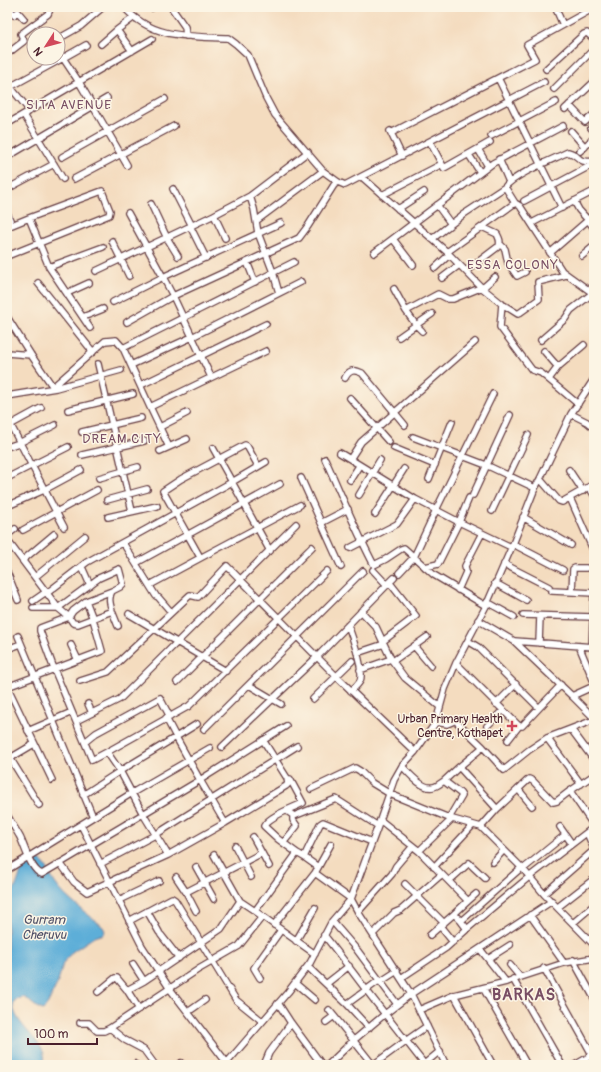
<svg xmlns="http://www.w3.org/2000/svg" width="601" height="1072" viewBox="0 0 601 1072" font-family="Pangolin,sans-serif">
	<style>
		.water { fill: #5daed8; stroke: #546682 }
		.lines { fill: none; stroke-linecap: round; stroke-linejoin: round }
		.minor-casing { stroke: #643b41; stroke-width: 8 }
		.minor { stroke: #fff; stroke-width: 5.5 }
		.poi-dot { fill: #d1495b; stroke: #fcf5e5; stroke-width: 1.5 }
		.labels { text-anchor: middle; stroke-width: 3; stroke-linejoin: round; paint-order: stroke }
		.poi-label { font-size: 12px; fill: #4a1f2b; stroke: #fcf5e5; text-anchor: end }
		.neighbourhood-label { font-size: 13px; letter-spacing: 1px; fill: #784d63; stroke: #fcf5e5 }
		.water-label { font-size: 13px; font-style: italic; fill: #515168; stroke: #fcf5e5 }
		.district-label { font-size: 16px; font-weight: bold; letter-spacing: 1px; fill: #784d63; stroke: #fcf5e5 }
	</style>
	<rect width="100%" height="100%" fill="#fcf5e5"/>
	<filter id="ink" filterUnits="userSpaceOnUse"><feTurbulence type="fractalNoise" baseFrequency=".025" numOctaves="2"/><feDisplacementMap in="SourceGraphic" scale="8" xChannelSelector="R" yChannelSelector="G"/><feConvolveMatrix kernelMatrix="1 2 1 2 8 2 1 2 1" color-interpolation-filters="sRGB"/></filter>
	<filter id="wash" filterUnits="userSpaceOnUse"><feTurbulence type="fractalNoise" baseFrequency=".012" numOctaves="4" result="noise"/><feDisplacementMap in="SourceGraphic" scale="16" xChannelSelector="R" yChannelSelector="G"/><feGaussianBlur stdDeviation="0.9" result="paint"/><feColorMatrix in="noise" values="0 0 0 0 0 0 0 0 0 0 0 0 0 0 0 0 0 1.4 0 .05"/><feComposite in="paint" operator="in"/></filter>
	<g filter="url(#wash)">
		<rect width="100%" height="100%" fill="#f4dcbf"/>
		<path class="water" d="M34,859C48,860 48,874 55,883C67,901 88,913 103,927L105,931L103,934L94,937L72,952L63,963L58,982L46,1007L43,1010C35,1008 30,1000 23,997L14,1001C8,1024 56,1047 42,1065H7V896C22,888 14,869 34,859Z"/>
	</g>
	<g filter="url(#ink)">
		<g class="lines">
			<g class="minor-casing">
				<path id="minor" d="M8,7L14,15L18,12L24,19
					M124,7C151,39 190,36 228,38L236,44L248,55L266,98L275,115L323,171L338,182L345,185L544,82
					M150,7L151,8L154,7
					M171,7L185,27L186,36
					M555,7L563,25
					M117,30L133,18
					M58,39L81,26L103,7
					M101,44L117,30L132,51
					M86,45L63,58L79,82L127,165
					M7,54L24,41L21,34L48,14L51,7
					M546,69L584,34L587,33L594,39
					M498,78L562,208
					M7,83L30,111
					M10,87L63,58L58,48
					M554,89L594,49
					M569,105L585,122L594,114
					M565,109L594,82
					M24,115L63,179
					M7,124L152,39
					M591,128L594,131
					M390,131L402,156
					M571,131L585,147
					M391,133L535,59L527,45L594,8
					M491,136L556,102
					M430,142L444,168L490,142
					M478,149L488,166
					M580,151L594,138
					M469,155L480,172
					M7,157L107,98
					M62,157L165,99
					M499,159L509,182
					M362,177L447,252L481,287L502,304L518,314L539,299L538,282L566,275
					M74,179L174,126
					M505,187C515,174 552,160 568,152C581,155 576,164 594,161
					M7,189L54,164
					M173,189L192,226
					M382,195L442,164
					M250,196L254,209L258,233L273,272L279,293
					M524,201L588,167
					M574,201L579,210L588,220L594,214
					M151,204L167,238L178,256
					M437,205L451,224
					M398,209L424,192
					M7,213L10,220
					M128,213L163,277L281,223
					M214,215L225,238
					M256,221L323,171
					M532,223L594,191
					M190,226L206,258
					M7,227L29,218
					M393,239L413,265
					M432,239L464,214L505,187L515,203
					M112,241L129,276
					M500,244L505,249L508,263L517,276L525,272
					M447,252L515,203L520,206L562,271L594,294
					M374,253L493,163L563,126
					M550,253L588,220L594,228
					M7,256L109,215L110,211L102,191L29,218L49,267
					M582,256L594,246
					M247,262L255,282
					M435,268L449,255
					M96,271L214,215L250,196L308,152
					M466,271L499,246C501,241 499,238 497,234L482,227
					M442,278L459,265
					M38,283L93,352
					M394,289L406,311L416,325L399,337
					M67,293L89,283
					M113,302L163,277L173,296L127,322
					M502,304L500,327L532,370L541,373L578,404
					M406,311L438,294L448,299H453L485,286L495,277
					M7,317L31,355L53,387
					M83,317L103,309
					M90,328L49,267L103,247
					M422,331L416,325L432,314
					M541,340L565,319L571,310L593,293
					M123,348L294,262
					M544,351L558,367L584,345
					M7,353L31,355
					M98,364L132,511
					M131,365L192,337L301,282
					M211,377L173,296L299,238L308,226L334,185L338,182
					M345,378C349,370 354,369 362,373L405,425
					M549,379L558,367
					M141,385L266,324
					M53,388L54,386L105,341L116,340L123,348L150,407
					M7,396L56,388L121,370
					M350,398L389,442
					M68,410L133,394
					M571,414L587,422L594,428
					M7,418L64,527
					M10,425L41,408
					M160,427L187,413
					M82,432L141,418
					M413,437L486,465L535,488
					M187,439L169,447L150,407L266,351
					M7,447L19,443L55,425
					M213,448L232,482L266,462
					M394,448L435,465
					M160,451L169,447
					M340,453L350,459
					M82,455L144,441
					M325,459C341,494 356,531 374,565L386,559L401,549L404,548L434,575L486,606
					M256,467L257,464L247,446L245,445L181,479L163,491L200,557H202L300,505
					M569,470L583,491
					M7,478L68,447
					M99,478L138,467
					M301,478L341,567
					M429,479L452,422
					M540,479L559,501L562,502L594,484
					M350,480L359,466
					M589,487L594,495
					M359,495L380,460
					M473,495L510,415
					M570,498L594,552
					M415,499L350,459L361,442L475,342
					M107,500L147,489
					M12,504L44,490L81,470
					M492,511L528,435
					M375,514L404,469
					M108,517L157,506
					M523,517L571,545
					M321,523L348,509
					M23,530L97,490
					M7,535L15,529
					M7,540L58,608L69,617L73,623L78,624L112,611C110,604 108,598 112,591L86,601L73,611L69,617L40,628V631L54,669L92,760L107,752L120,771L83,795
					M123,543L156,596
					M513,544L563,570
					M350,548L397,524L415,499L436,510L493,394
					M23,560L54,534
					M136,563L280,484
					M504,564L549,587
					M82,567L90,585
					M425,567L438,564L459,522L511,547
					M7,572L18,600
					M399,573L414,557L436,510L459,522L469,498
					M35,577L85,536
					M495,583L526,600
					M150,585L202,557
					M387,585L394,578
					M458,590L466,572L465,566L482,533
					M552,591L594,593
					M572,592L573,569L575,568H586
					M47,593L87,562L232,482L270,551
					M159,598L171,612
					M33,601L46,592
					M487,602L514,617
					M33,608H58L99,578L119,569L123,584L120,587L112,591
					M112,611L118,626
					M361,611L376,627L391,659L405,678L440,707
					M129,614L226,671
					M523,615L594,617
					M478,620L514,641L572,696L594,718
					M348,625C352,637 365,670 360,681C358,685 354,688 351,691
					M18,636L93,817
					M383,641L416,616L390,583
					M468,641L478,647L539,708L561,685
					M515,641L594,647
					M539,643L540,616
					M71,645L78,660
					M414,646L431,666
					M579,646L594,682
					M592,647L594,593
					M7,649L21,644
					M357,653L384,644
					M393,661L427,637
					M456,663L519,726H522L539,708
					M360,670L391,659
					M80,681L108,672L190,595L198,597L227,566L336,676L415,752
					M177,682L312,547
					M249,685L281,704
					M7,686L52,780
					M7,687L102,651L93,619L86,601
					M572,696L594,686
					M313,699L352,661
					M88,704L92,713
					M496,704L516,684
					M166,718L176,737L197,724
					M76,721L120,699L296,524
					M436,722L447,724L454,721H456L483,747
					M487,726L503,710
					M204,729L363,571
					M571,729L594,760
					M28,731L72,712
					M547,738L581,784
					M508,740L519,726
					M85,742L96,733L160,698L170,717
					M222,747L317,657L387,585L373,570
					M107,752L189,706L327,571
					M7,753L39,805
					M7,760L34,744
					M402,766C408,772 422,790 433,787C436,787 441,783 444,781
					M594,775L570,791L594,826
					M288,779H290L303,803C293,808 269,816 264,826L278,839L297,853
					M311,789L355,768L360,771L372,783L390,794L449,818L481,827L523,869L544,894L594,945
					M518,789L532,806
					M570,791L557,801L553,802L533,781L529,779L497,809L459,767L483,747L504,770L529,750L547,738L594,720
					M287,811L294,816L336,799L378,826
					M7,815C11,822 16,830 20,837C25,847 31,871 42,874L143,814L120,771L176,737L200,780L286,726
					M449,818L462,796L460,793L444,781L459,767
					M380,820L419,851L468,901L476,894
					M225,823L200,780L143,814L168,855L225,823L286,786L288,784L287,778L263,740
					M81,825L142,946L170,989L227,1063
					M481,827L497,809
					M560,827L572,844
					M587,833L594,849
					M253,837L269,866
					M283,843L297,826L293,820V816
					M235,846L251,877
					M419,851L452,819
					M214,855L240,901L255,911
					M304,857L297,853L255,911L315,954
					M493,862L504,850
					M60,863L74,882L87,892L168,855
					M100,864L155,835L297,746
					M196,867L214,899
					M318,867L304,857L320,824L323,822L372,842
					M434,867L473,825
					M521,868L461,921L467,929L529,877L594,827
					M523,869L565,835
					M7,870L132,793L210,748
					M176,877L186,892L262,853
					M449,881L469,863L485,878
					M405,884L444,923
					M186,892L196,911
					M544,894L594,850
					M119,900L159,881
					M558,907L594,879
					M147,911L159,932
					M358,912L392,874L396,866L413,846
					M530,915L564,963
					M129,921L172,898L175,900L236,1000L262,1021
					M332,921L357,950L397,1004
					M461,921L454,914L468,901
					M573,923L594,905
					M274,925L315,873
					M440,926L453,942
					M373,934L394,913L401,910L441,875
					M161,935L179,958
					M324,935C345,961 364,988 385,1014L354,1040L328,1065
					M430,935L454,914
					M589,940L594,935
					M296,941L315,908
					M480,949L506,982
					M488,959L510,945
					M573,960L594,998
					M133,964L144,981L221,929L240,901
					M510,965L520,977
					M308,967L347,1004L369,1028
					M544,968L594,1058
					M260,978L254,968L281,930
					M401,978L446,948L467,929
					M513,979L562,1065
					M295,983L315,1000
					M326,984L349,966
					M483,988L527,1065
					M127,990L139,1009
					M98,992L115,978H117L127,990L144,981
					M454,995L493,1065
					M278,1003L291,1023L322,1065
					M347,1004L377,982H380L397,971
					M329,1010L334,1016
					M419,1010L454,995L506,982L564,963L594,958
					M188,1012L205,1000
					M326,1022L334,1016L373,1065
					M80,1023H89L97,1031H104L110,1028L199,969L239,946L262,917
					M110,1028L125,1040L144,1050L155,1065
					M181,1063L183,1065
					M133,1065L135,1064
					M225,1065L288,992L310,963L332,921L351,899L315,873L331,844
					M264,1065L269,1053L291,1023
					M373,1065L407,1040L427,1026
					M423,1065L440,1051
					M425,1065L385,1014L411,994L552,901
					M446,1065L411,994L358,912L351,899L378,826L394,780L402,766L415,752L436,722L445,689L456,663L486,606L513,544L535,488L540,479L571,414L594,379
					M575,1065L594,1054"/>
			</g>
			<use href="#minor" class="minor"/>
		</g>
	</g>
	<path class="poi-dot" d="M510 720h4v4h4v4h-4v4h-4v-4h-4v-4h4z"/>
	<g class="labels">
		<g class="poi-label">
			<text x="503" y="723">Urban Primary Health<tspan x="503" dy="14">Centre, Kothapet</tspan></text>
		</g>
		<g class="neighbourhood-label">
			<text x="69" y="109">SITA AVENUE</text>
			<text x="513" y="269">ESSA COLONY</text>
			<text x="122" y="443">DREAM CITY</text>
		</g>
		<g class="water-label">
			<text x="44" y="924">Gurram<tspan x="44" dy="15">Cheruvu</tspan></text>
		</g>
		<g class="district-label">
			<text x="524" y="1000">BARKAS</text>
		</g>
	</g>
	<rect width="601" height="1072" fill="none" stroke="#fcf5e5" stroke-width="24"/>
	<g transform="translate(46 46) rotate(234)"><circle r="19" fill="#fcf5e5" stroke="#b59f9b"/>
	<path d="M0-3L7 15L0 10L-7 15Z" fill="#d1495b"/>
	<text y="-6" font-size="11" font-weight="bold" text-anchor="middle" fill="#4a1f2b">N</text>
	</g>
	<path d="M28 1038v6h69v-6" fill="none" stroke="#4a1f2b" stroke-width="2"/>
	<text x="34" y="1038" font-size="12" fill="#4a1f2b" stroke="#fcf5e5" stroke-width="3" paint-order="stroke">100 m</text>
</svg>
